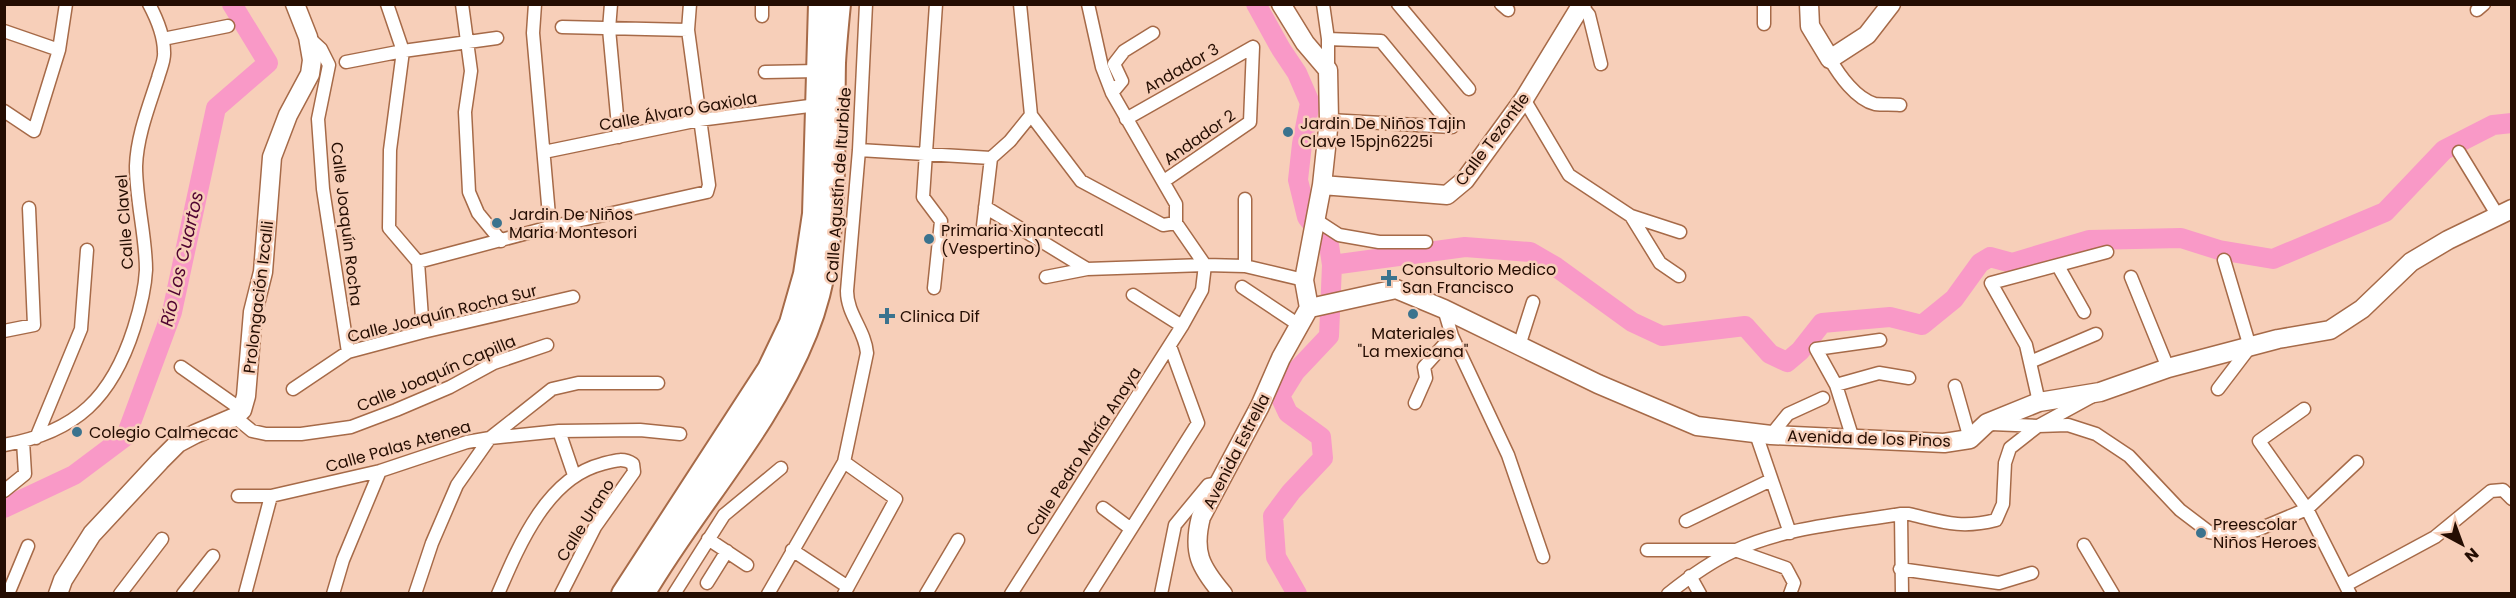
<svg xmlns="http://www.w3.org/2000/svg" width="2516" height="598" viewBox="0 0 2516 598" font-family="Poppins,sans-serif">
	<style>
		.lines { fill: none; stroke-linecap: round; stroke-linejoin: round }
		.river { stroke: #f999c7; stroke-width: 20 }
		.street-casing { stroke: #a66a48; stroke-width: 15 }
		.secondary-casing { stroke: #a66a48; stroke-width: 21 }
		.highway-casing { stroke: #a66a48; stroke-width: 26 }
		.street { stroke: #fff; stroke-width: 12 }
		.secondary { stroke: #fff; stroke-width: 18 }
		.highway { stroke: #fff; stroke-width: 22 }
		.poi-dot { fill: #3b738e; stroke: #f7cfb9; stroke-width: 2 }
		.labels { text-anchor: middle; stroke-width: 5; stroke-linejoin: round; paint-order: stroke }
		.street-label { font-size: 16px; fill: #240d02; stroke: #f7cfb9 }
		.poi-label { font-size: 16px; fill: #240d02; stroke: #f7cfb9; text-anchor: start }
		.water-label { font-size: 18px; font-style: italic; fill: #4f0331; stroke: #f7cfb9 }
	</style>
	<rect width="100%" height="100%" fill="#f7cfb9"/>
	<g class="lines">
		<path class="river" d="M1256,4L1281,49L1297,73L1310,103L1302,144L1298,180L1307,217L1329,245L1332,265L1329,336L1295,372L1280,396L1288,413L1321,437L1323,458L1291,492L1273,516L1276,557L1297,594
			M1332,265L1465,247L1530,252L1556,267L1632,322L1662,336L1745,326L1770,354L1787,362L1800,351L1822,323L1890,317L1922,325L1954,299L1980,263L1990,257L2012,263L2089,240L2181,238L2219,250L2273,259L2385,212L2444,150L2493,125L2512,123
			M4,508L74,475L126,436L172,312L216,108L268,63L232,4"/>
		<g class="street-casing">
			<path id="street" d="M387,4L403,51L390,150L389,228L418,262L423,332
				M462,4L471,71L465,112L469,192L478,213L501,241
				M535,4L533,33L550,227
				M611,4L609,29L619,137
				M762,4V16
				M1088,4L1102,67L1112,93L1176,204V223
				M1323,4L1328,39V70
				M1398,4L1469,89
				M1501,4L1508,10
				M1764,4V24
				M1581,5L1589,15L1601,64
				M2477,10L2484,4
				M562,27L688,30
				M4,31L59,50
				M308,37L321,49L329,65L318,119L323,189L348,352
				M163,39L228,26
				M1328,39L1381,41L1452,127
				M1830,59C1839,75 1856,99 1875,104C1883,105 1892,104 1900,105
				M346,62L403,51L497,38
				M765,72L818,71
				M1112,93L1122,81L1114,64L1124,51L1153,33
				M1524,99L1569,175L1631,216L1660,263L1679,276
				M4,111L34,131L59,50L66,4
				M1031,115L1081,181L1163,225L1176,223
				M1126,119L1253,47
				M1329,120L1452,127
				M859,150L991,158
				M544,152L699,120L817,105
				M2459,152L2498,216
				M991,158L1010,141L1031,115L1020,4
				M1164,181L1250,122L1253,47
				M1245,199V266
				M985,207L1087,269
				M1631,216L1680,232
				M1316,220L1339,235L1379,242H1426
				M983,226L991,158
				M418,262L550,227L707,192L709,185L688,30L690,4
				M2058,266L2084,312
				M1046,277L1087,269L1205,265L1245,266L1304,280
				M2131,277L2168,368
				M1242,287L1299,325
				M934,288L941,221L923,197L936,4
				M1133,295L1182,326
				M1444,309L1452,336L1508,455L1543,557
				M4,331L34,325L29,208
				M1519,346L1533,302
				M2030,362L2096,334
				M181,367L242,410
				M1836,385L1879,373L1909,378
				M1955,386L1970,439
				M293,389L348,352L423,332L573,297
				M2218,389L2250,347L2224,260
				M2039,402L2026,345L1991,283L2107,252
				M1415,403L1426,378L1424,367L1452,336
				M2304,409L2259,441L2307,509L2350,594
				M235,417L252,431L266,434H301L351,427L396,410L450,387L494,363L547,345
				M1991,424L2038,426L2068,425L2096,434L2129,456L2180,510L2209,532L2234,536L2257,530L2307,509L2357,462
				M559,431L574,475
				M1756,434L1790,533
				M1771,435L1788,414L1823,398
				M36,438L81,329L87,250
				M1853,439L1836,385L1816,349L1880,340
				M4,445C77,432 112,397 134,328C140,309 145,290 146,270C146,236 136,201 136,166C137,136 149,106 158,78C160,70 165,60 164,52C164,35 157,19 149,4
				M4,491L25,474L23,441
				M238,496H271L380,471L467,442L490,438L559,431L640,430L680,434
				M1103,508L1131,529
				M1901,514L1902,594
				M1686,521L1771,480
				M708,539L747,565
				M2084,545L2113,594
				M792,550L848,587
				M1647,550H1735L1786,568L1794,583L1790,594
				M1900,569L1999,583L2032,573
				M1690,576L1700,594
				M707,583L727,551
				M2346,585L2435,537L2491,491L2503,490L2512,499
				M8,594L28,546
				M120,594L162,539
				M183,594L213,556
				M245,594L271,496
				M333,594L343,560L380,471
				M415,594L432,543L457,485L490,438L552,389L578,383H658
				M498,594C519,545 547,478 602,464C613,461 623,457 633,464L634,472L595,527L561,594
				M674,594L724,515L781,468
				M768,594L844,462L867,353C865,330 847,314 847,291L859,150L866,4
				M844,594L896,499L844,462
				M926,594L958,540
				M1011,594L1182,326L1202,290L1205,265L1176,223
				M1090,594L1198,423L1170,346
				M1161,594L1175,525L1208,485L1219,483
				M1668,594C1688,578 1710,562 1734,551C1785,527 1846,523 1901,514H1909C1943,522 1961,529 1996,520L2003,504L2005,463L2010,448L2038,426L2091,397"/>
		</g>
		<g class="secondary-casing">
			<path id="secondary" d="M1809,4L1810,26L1830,59L1867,35L1891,4
				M1322,185L1447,195L1465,180L1524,99L1582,4
				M1310,308L1396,289L1444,309L1598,384L1697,426L1771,435L1944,443L1970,439L1987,423L2039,402L2100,392L2168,368L2278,339L2330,330L2362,309L2411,262L2448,240L2512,209
				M58,594L63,580L92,534L160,461L178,443L195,434L235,417L242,410L246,396L253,312L263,272L272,157L288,115L310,74L312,60L308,37L295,4
				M1223,594C1200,567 1192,552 1201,517L1260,406L1281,358L1309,308L1304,280L1322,185L1329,120L1328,70L1305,43L1281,4"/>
		</g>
		<g class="highway-casing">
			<path id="highway" d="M623,594L769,369L791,323L805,274L814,214L820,4
				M643,594C695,505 768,428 806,332C840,248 832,152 834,63C835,44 837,24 839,4"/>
		</g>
		<use href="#street" class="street"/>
		<use href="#secondary" class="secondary"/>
		<use href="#highway" class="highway"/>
	</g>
	<g class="poi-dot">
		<circle cx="1288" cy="132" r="6"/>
		<circle cx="497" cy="223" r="6"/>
		<circle cx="929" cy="239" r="6"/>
		<path d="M1386 269h6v6h6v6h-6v6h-6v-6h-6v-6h6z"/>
		<circle cx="1413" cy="314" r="6"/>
		<path d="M884 307h6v6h6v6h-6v6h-6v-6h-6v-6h6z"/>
		<circle cx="77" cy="432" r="6"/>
		<circle cx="2201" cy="533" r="6"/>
	</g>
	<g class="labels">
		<g class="street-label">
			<text transform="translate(1181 68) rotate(-30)" y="6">Andador 3</text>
			<text transform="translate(678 111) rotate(-10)" y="6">Calle Álvaro Gaxiola</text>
			<text transform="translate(1199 137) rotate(-35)" y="6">Andador 2</text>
			<text transform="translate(1492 139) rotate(-53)" y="6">Calle Tezontle</text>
			<text transform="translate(838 185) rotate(-86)" y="6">Calle Agustín de Iturbide</text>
			<text transform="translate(124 222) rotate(-94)" y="6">Calle Clavel</text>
			<text transform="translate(347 224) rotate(83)" y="6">Calle Joaquín Rocha</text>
			<text transform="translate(258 297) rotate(-83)" y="6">Prolongación Izcalli</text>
			<text transform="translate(442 313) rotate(-14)" y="6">Calle Joaquín Rocha Sur</text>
			<text transform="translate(436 373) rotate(-23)" y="6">Calle Joaquín Capilla</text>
			<text transform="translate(1869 438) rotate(2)" y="6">Avenida de los Pinos</text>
			<text transform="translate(398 446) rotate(-16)" y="6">Calle Palas Atenea</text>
			<text transform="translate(1083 451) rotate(-57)" y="6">Calle Pedro María Anaya</text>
			<text transform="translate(1236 451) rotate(-63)" y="6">Avenida Estrella</text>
			<text transform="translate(585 520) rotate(-58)" y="6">Calle Urano</text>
		</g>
		<g class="poi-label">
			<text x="1300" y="129">Jardin De Niños Tajin<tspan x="1300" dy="18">Clave 15pjn6225i</tspan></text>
			<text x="509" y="220">Jardin De Niños<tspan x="509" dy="18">Maria Montesori</tspan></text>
			<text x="941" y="236">Primaria Xinantecatl<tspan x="941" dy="18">(Vespertino)</tspan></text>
			<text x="1402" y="275">Consultorio Medico<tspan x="1402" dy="18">San Francisco</tspan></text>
			<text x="900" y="322">Clinica Dif</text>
			<text x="1413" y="339" text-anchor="middle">Materiales<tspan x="1413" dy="18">"La mexicana"</tspan></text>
			<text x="89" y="438">Colegio Calmecac</text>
			<text x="2213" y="530">Preescolar<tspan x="2213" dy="18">Niños Heroes</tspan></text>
		</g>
		<g class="water-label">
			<text transform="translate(182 259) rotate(-77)" y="6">Río Los Cuartos</text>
		</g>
	</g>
	<rect width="2516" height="598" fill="none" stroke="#240d02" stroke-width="12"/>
	<g transform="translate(2462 544) rotate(139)" stroke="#f7cfb9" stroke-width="4.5" paint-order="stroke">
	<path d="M0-4.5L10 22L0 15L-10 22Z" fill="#240d02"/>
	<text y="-9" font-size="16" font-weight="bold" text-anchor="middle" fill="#240d02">N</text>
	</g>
</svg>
